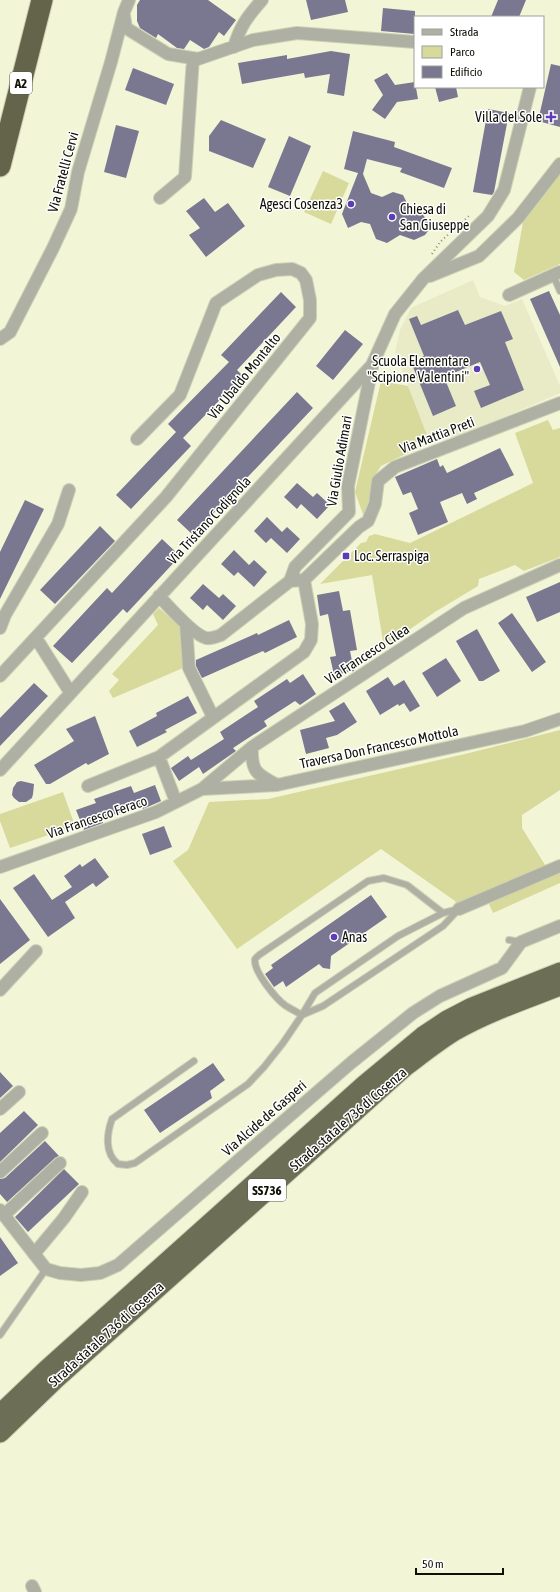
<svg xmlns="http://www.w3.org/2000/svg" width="560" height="1592" viewBox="0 0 560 1592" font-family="'Asap Condensed',sans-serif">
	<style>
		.built { fill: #e8ebc5 }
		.green { fill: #d7da9b }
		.building { fill: #7a7791 }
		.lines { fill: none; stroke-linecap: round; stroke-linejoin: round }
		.service-casing { stroke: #ced0b5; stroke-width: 8 }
		.minor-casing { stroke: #ced0b5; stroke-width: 14 }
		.trunk-casing { stroke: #ced0b5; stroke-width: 21 }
		.motorway-casing { stroke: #ced0b5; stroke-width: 23 }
		.path { stroke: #8c8d78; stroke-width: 2; stroke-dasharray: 1 3; stroke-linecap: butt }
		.service { stroke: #aeb0a3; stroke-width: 6 }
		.minor { stroke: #aeb0a3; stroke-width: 12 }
		.trunk { stroke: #6c6e56; stroke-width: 19 }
		.motorway { stroke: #63644a; stroke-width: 21 }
		.poi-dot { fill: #5d3cb5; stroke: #fff; stroke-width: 1.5 }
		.labels { text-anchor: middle; stroke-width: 3; stroke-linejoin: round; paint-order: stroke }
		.shield { fill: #fff; stroke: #565750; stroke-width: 1 }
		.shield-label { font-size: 13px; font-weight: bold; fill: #0e0f05 }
		.poi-label { font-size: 14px; fill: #0e0f05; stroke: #fff; text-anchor: end }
		.street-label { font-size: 14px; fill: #0e0f05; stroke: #fff }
	</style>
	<rect width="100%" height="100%" fill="#f3f5d7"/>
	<path class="built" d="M473,280L480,297L505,306L522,299L560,386V393L456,438L427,435L395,352L400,330L411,308Z"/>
	<path class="green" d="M323,171L349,183L331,224L304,212Z
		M560,172V264L524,280L514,272L524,217Z
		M381,381L408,386L427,435L416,442L412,451L381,466L376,474L364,517L355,492Z
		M548,420L553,430L560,428V557L524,571L515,565L479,579L478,586L435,612L384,647L372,575L320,584L361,543L366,542L369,536L375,534L410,543L533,483L515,433Z
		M159,608L180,626L183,668L113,698L109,691L119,680L112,674L158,625L153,614Z
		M560,730V790L522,815V828L547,868L458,907L455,901L381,849L237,949L173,861L188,850L209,802L268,799L465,754Z
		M63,792L75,826L10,848L0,821V814Z
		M560,871V883L493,913L489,904Z"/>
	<path class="building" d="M140,0H208L236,20L224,36L219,32L209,47L204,49L190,40L184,49L177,48L158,34L156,38L140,28L137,21V5Z
		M306,0H345L348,12L311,20Z
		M498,0H526L519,17H491Z
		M383,8L415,11V34L381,31Z
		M331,51L350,54L344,96L327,93L330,74L305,78L304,73L242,84L238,63L287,55V59Z
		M551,64L560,66V127L538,121Z
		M133,68L174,84L166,105L125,90Z
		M387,73L395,85L415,82L418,99L397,102L385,119L372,110L383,95L374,80Z
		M435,87H456L458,97L439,102Z
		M488,109L509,113L494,192L492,195L473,192Z
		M221,120L266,139L253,168L209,151V136Z
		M116,125L139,131L126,178L104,172Z
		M353,131L395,142L394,147L452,168L444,188L400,172L402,168L367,159L363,174L371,193L382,197L393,192L403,195L409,207L422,213L431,227L425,235L414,240L400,235L387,243L376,239L370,224L361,222L348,228L342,214L358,173L344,169Z
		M289,136L311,146L290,196L268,187Z
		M204,198L215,212L228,203L245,226L206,257L189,235L200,228L186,211Z
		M549,291L560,315V367L530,299Z
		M281,292L296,307L237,370L243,376L183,438L191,446L131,509L116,495L176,432L168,424L229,362L221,355Z
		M458,310L465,325L501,311L513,339L505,342L524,390L481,408L474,391L490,385L480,362L444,377L456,406L433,416L411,362L424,356L409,319L417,316L421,325Z
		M345,330L363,344L333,380L316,366Z
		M297,392L313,408L193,535L177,520Z
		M500,448L514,475L474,493L477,499L467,504L462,493L440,502L448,522L418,535L409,513L418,509L411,492L403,495L395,477L437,459L440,467L443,465L447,473Z
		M297,483L313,497L317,493L330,505L317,519L301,504L297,509L284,497Z
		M25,500L44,509L0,599V552Z
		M267,517L282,532L287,527L300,539L287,553L271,538L266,543L254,531Z
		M100,526L115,541L55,604L40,590Z
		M162,539L180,556L127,613L123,609L72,663L53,646L107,588L112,593Z
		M234,550L249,565L254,560L267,572L254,587L238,572L234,576L221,564Z
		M560,582V612L537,622L526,597Z
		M203,584L219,598L223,594L236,606L223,620L207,605L203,610L190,598Z
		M339,591L343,611L350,610L357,650L350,651L354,671L334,675L330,657L336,656L328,614L320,616L317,595Z
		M512,613L546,662L532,672L498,623Z
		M289,620L297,637L265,653L263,651L202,678L196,666V660L257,633L258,635Z
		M477,629L500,671L483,681H479L456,641Z
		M446,658L461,681L437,697L422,673Z
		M303,674L316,694L300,705L295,701L264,721L267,726L233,748L236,751L203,774L199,767L179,781L171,768L188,756L191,760L224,739L220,732L258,707L254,701L287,679L290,683Z
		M388,677L394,686L404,680L420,706L410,712L404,703L399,706L398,704L380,715L366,691Z
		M34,683L48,696L0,746V718Z
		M188,696L197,713L165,730L167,732L137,747L129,731L157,716L156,713Z
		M344,702L357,722L337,735L326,738L329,748L306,754L300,730L335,721L329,711Z
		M95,716L109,754L88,765L86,763L50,784H46L34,765L74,741L66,729Z
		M21,781L34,784L33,794L32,798L26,802H19L14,798L12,795L13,788L17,782Z
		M155,785L161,801L143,809L142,805L102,819L103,823L84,830L76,810L96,803L94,799L131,786L134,793Z
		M164,826L172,847L150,855L142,834Z
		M95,858L109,877L96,887L93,883L65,902L75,918L48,937L13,888L34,874L52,900L72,887L64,876L80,864L82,867Z
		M371,895L387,917L331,956L330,969L323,968L319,964L286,987L283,981L274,987L265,974L273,968L271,965Z
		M0,899L30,940L0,964Z
		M213,1063L225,1080L210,1091L212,1098L160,1133L144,1110Z
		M0,1072L13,1086L0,1098Z
		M24,1111L38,1125L0,1162V1133Z
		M45,1141L59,1156L55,1158L7,1202L0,1194V1179L5,1178Z
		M64,1169L79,1184L28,1232L15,1217Z
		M0,1237L18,1263L0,1276Z"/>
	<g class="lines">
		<g class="service-casing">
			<path id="service" d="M553,275L560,291
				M509,940L521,942
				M302,1015C297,1012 291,1009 286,1006C276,999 253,971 255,959L259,955L368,881L384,878L407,885L443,913
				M302,1015L323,1006L443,926L459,909
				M194,1061L112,1119C107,1133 104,1153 118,1164L127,1165L135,1163L248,1084L264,1067L283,1043L302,1015L315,993L398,936L443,913L459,909
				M0,1335L46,1269"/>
		</g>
		<g class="minor-casing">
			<path id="minor" d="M124,15L126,28L168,54L198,59L253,40L297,33L415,42
				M234,47C240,26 248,16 262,0
				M160,198L185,177L193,58
				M430,276L479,256L518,218L560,164
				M509,295L560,272
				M0,339L10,332L53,248L71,209L78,172L111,62L124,12L129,0
				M290,581L304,580L359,527L368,521L375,504L378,481L395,467L560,403
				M290,581L295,567L349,512L348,486L372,367
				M159,596C168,606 194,635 206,638C211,639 216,637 221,635L290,581
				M186,625L189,668L213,717
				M0,628L5,615L58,524L69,490
				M36,638L70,692
				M0,676L166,497L310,318V300L306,280L301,273L292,269L276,270L258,275L216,303L180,395L137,439
				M252,747C251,771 256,774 277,785
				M159,757L176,802
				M0,770L372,365L395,314L423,279L488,216L504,190L530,87
				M88,786L159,757L304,652L311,640L312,624L304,580
				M202,789L277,785L525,731L560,719
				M0,867L156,812L202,789L252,747L464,608L560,565
				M459,909L560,866
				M0,990L36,951
				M0,1109L19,1092
				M0,1172L42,1133
				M0,1210L46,1269L60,1273L81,1275L100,1273L118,1265L279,1125L352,1062L413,1013L440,996L502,968L521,942L560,926
				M4,1215L60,1163
				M34,1254L64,1218L82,1192
				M32,1586L35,1592"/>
		</g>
		<g class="trunk-casing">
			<path id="trunk" d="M0,1414L47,1369L364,1085L423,1036L447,1020L472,1007L560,972
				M0,1433L56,1379L405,1067C421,1055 437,1042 455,1031C488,1012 525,1000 560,986"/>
		</g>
		<g class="motorway-casing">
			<path id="motorway" d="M0,166L42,0"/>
		</g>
		<path class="path" d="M432,254L440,242L470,215"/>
		<use href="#service" class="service"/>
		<use href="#minor" class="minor"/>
		<use href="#trunk" class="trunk"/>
		<use href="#motorway" class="motorway"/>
	</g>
	<g class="poi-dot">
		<path d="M549 111h4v4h4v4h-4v4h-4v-4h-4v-4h4z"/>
		<circle cx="351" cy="204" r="4"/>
		<circle cx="392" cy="217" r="4"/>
		<circle cx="477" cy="369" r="4"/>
		<rect x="342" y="552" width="8" height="8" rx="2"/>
		<circle cx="334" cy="937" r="4"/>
	</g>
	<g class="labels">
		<g class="shield">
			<rect x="10" y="72" width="22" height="22" rx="3"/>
			<rect x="248" y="1179" width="38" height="22" rx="3"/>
		</g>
		<g class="shield-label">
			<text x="21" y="88">A2</text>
			<text x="267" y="1195">SS736</text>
		</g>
		<g class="poi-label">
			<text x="542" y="122">Villa del Sole</text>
			<text x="343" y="209">Agesci Cosenza3</text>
			<text x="400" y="214" text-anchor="start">Chiesa di<tspan x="400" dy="16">San Giuseppe</tspan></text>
			<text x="469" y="366">Scuola Elementare<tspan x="469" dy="16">"Scipione Valentini"</tspan></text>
			<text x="354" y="561" text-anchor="start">Loc. Serraspiga</text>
			<text x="342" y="942" text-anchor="start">Anas</text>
		</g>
		<g class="street-label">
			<text transform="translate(63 172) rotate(-75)" y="5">Via Fratelli Cervi</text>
			<text transform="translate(244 376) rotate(-51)" y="5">Via Ubaldo Montalto</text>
			<text transform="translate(437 435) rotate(-21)" y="5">Via Mattia Preti</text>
			<text transform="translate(339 461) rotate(-80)" y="5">Via Giulio Adimari</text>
			<text transform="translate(209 520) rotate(-47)" y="5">Via Tristano Codignola</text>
			<text transform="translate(367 654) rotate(-33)" y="5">Via Francesco Cilea</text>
			<text transform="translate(379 747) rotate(-12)" y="5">Traversa Don Francesco Mottola</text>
			<text transform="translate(97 817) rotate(-19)" y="5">Via Francesco Feraco</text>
			<text transform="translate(264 1118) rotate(-41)" y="5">Via Alcide de Gasperi</text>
			<text transform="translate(348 1119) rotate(-41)" y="5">Strada statale 736 di Cosenza</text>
			<text transform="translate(106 1334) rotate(-42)" y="5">Strada statale 736 di Cosenza</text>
		</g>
	</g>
	<rect x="414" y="16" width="130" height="72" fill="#ffffff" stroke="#9f9f9b"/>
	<rect x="422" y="29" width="20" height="6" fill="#aeb0a3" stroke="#9f9f9b"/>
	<text x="450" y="36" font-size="12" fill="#0e0f05">Strada</text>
	<rect x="422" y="46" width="20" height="12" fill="#d7da9b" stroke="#9f9f9b"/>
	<text x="450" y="56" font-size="12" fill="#0e0f05">Parco</text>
	<rect x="422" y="66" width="20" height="12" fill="#7a7791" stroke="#9f9f9b"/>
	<text x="450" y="76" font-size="12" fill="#0e0f05">Edificio</text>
	<path d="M416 1568v6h87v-6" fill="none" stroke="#0e0f05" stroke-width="2"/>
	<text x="422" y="1568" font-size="12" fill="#0e0f05" stroke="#ffffff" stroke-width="3" paint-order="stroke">50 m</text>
</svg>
